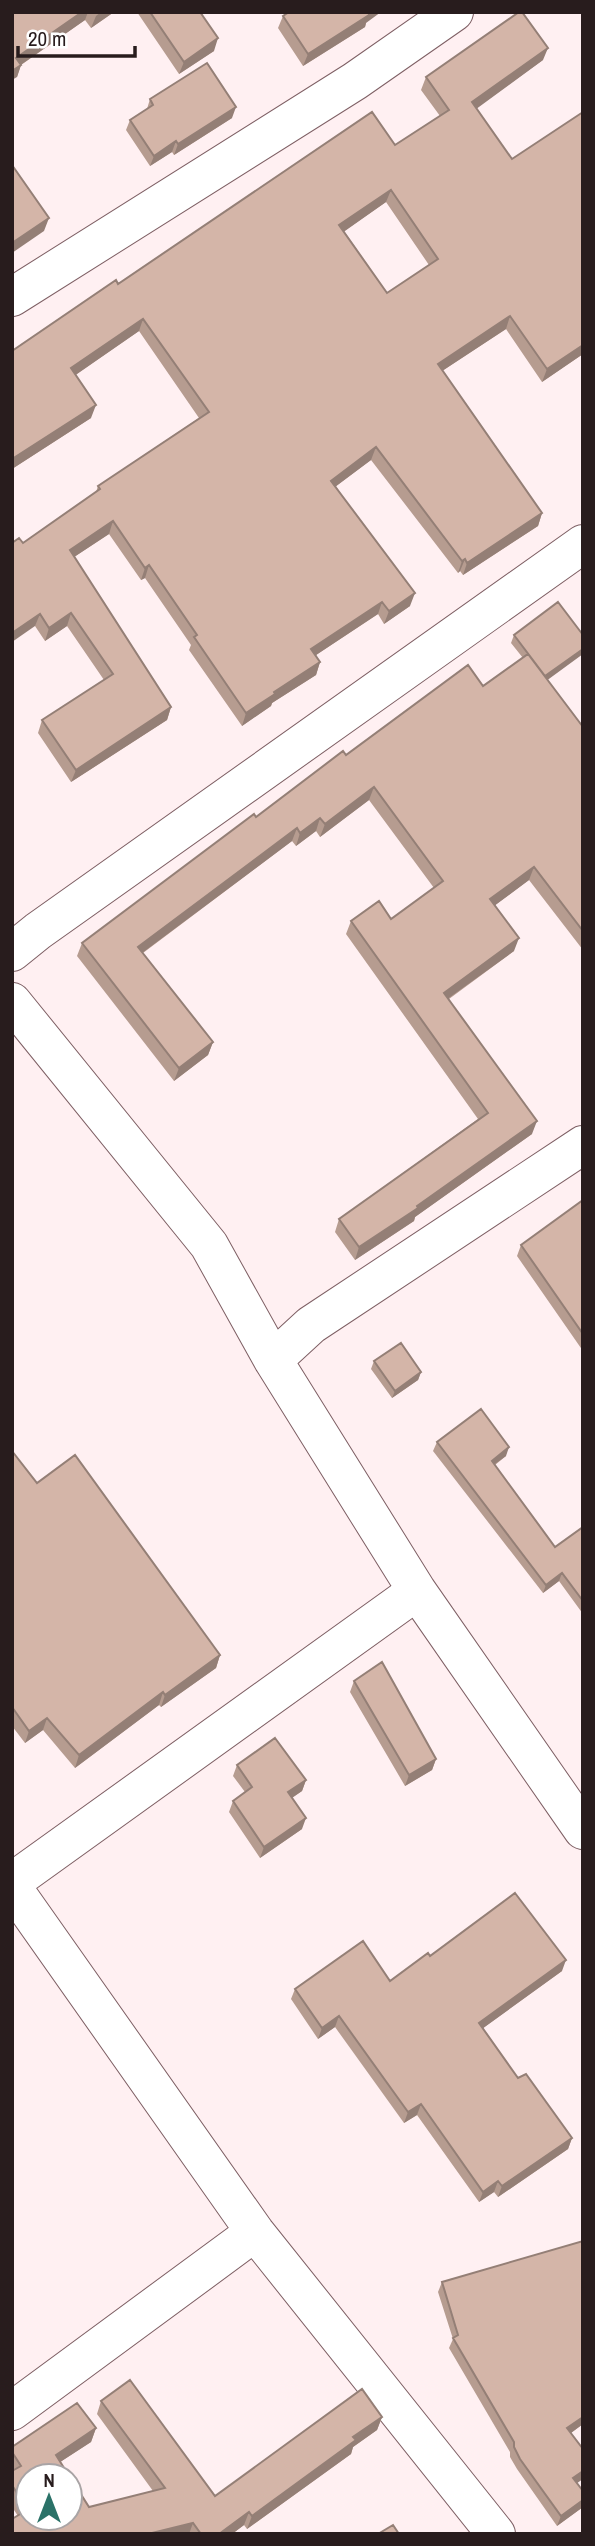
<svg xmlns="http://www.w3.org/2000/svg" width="595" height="2546" viewBox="0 0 595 2546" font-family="'Archivo Narrow',sans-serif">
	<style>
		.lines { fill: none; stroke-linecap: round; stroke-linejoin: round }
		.street-casing { stroke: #7e5f64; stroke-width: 40 }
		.street { stroke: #fff; stroke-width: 38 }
		.wall { fill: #b69c90; fill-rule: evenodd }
		.shaded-wall { fill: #947f76 }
		.building { fill: #d4b5a8; stroke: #947f76; stroke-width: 2; fill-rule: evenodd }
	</style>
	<rect width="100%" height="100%" fill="#fff0f2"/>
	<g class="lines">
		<g class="street-casing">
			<path id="street" d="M12,297L355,81L454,12
				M12,952L38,931L583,544
				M12,1002L209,1245L273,1360L417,1591L583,1830
				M273,1360L311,1325L583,1145
				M12,1882L417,1591
				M12,1887L255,2232L496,2534
				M12,2411L255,2232"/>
		</g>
		<use href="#street" class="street"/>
	</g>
	<path class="wall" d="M12,12H114L91,28L85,20L21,65L17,77Z
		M137,12H206L202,15L214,51L179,74Z
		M283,16L366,23L365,27L303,66L278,28Z
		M543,60L476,108L583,354L542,382L506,329L442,371L542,513L538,526L463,575L460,571L458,573L371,460L336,486L410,606L384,624L378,614L316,655L320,662L316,675L272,703L271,706L242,726L189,650L191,645L145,578L141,580L109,534L74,557L171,707L167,720L71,782L38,733L42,720L104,680L67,626L45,641L35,626L23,543L96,492L98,486L199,418L139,331L75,375L91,418L12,469L118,284L395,145L440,116L421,90L426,77ZM386,202L429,265L387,293L344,231Z
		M150,99L232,118L174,155L172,152L150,166L126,130L130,120L147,109Z
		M514,635L583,727V950L529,880L495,905L514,951L449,999L532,1134L415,1217L414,1221L355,1260L335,1232L339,1219L478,1119L346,934L351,921L391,919L434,888L369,800L320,837L316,831L296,846L292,841L143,953L213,1042L208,1055L174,1081L77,956L82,943L256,817L346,755L483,686L523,658L511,643Z
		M583,1200V1351L517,1256L521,1245Z
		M374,1361L421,1372L418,1380L392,1398L371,1369Z
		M437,1442L506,1456L495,1465L555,1547L583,1527V1614L559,1581L543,1593L433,1451Z
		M12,1451L37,1483L220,1655L216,1668L161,1707L159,1705L75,1768L43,1730L25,1743L12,1726Z
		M354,1681L436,1759L432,1770L405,1786L350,1692Z
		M237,1765L306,1780L302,1791L292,1798L302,1829L260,1858L229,1812L233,1801L245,1792L233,1776Z
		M430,1956L562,1971L483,2028L518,2078L572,2138L568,2149L498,2197L494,2192L479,2202L417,2115L404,2123L335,2027L318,2039L291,1999L295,1989L390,1981Z
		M583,2241V2424L571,2433L577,2483L583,2491V2507L557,2526L517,2469L510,2457V2452L449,2348L453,2339L438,2292L442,2282Z
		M101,2401L215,2496L382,2417L377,2430L353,2447L351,2454L247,2529L244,2525L232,2534H12L18,2516L12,2507V2447L96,2428L91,2442L60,2462L89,2507L153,2491L97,2414Z"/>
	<path class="shaded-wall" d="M82,12H88L85,20L12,71L16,58Z
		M101,12H114L91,28L96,16Z
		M368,12H381L366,23L365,27L303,66L308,54Z
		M218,38L214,51L179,74L184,62Z
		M548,48L543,60L468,115L472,102Z
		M21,65L17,77L12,80V71Z
		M236,107L232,118L174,155L178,144Z
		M176,141L172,152L150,166L154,156Z
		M391,190L386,202L335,238L339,225Z
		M49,218L44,231L12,253V243Z
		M510,316L506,329L433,377L438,364Z
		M143,319L139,331L67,381L71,368Z
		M583,345V354L542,382L547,369Z
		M96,405L91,418L12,469V459Z
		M376,447L371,460L327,493L331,481Z
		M542,513L538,526L463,575L467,563Z
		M113,521L109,534L65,563L70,550Z
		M465,559L460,571L458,573L462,561Z
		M149,565L145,578L141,580L145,568Z
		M415,593L410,606L384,624L389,611Z
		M382,602L378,614L307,661L311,649Z
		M71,613L67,626L45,641L49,628Z
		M40,614L35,626L12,642V633Z
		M583,649V654L542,684L545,676Z
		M320,662L316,675L272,703L271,706L242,726L246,713L274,692Z
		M171,707L167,720L71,782L76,770Z
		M374,787L369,800L320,837L325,824Z
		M320,818L316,831L296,846L300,833Z
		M297,828L292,841L134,959L138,947Z
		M534,867L529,880L486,912L490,899Z
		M519,938L514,951L439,1005L444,993Z
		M213,1042L208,1055L174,1081L179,1068Z
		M537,1121L532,1134L415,1217L414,1221L355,1260L359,1247Z
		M421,1372L418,1380L392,1398L395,1391Z
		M509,1447L506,1456L488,1469L492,1461Z
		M562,1573L559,1581L543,1593L546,1585Z
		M220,1655L216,1668L161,1707L165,1695Z
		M163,1692L159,1705L75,1768L79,1755Z
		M47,1718L43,1730L25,1743L29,1731Z
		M436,1759L432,1770L405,1786L409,1775Z
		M306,1780L302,1791L284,1803L288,1792Z
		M306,1818L302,1829L260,1858L264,1847Z
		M566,1960L562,1971L475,2034L479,2023Z
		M339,2016L335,2027L318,2039L322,2028Z
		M421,2104L417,2115L404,2123L408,2112Z
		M572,2138L568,2149L498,2197L502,2186Z
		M498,2181L494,2192L479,2202L483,2192Z
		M382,2417L377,2430L353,2447L351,2454L247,2529L252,2516L353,2437Z
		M583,2417V2424L564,2438L567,2428Z
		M96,2428L91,2442L51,2468L56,2455Z
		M583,2471V2479L570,2488L573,2478Z
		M583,2500V2507L557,2526L561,2516Z
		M249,2512L244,2525L232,2534H219Z
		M193,2523L189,2534H148Z"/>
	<path class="building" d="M12,12H82L16,58L21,65L12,71Z
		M150,12H200L218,38L184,62Z
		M289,12H368L369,15L308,54L283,16Z
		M519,12H522L548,48L472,102L512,159L583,112V345L547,369L510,316L438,364L542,513L467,563L465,559L462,561L376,447L331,481L415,593L389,611L382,602L311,649L320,662L274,692L275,694L246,713L194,637L197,635L149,565L145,568L113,521L70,550L171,707L76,770L42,720L113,674L71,613L49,628L40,614L12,633V543L19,538L23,543L100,489L98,486L209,412L143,319L71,368L96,405L12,459V351L116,280L118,284L372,112L395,145L449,110L426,77ZM391,190L438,259L387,293L339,225Z
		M207,63L236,107L178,144L176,141L154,156L130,120L153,105L150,99Z
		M12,165L49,218L12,243Z
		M558,602L583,635V649L545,676L514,635Z
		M528,654L583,727V931L534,867L490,899L519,938L444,993L537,1121L417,1206L418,1208L359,1247L339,1219L488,1113L351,921L379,901L391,919L443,881L374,787L325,824L320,818L300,833L297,828L138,947L213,1042L179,1068L82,943L254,814L256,817L343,751L346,755L468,665L483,686Z
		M583,1200V1334L521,1245Z
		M401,1343L421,1372L395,1391L374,1361Z
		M481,1409L509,1447L492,1461L555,1547L583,1527V1601L562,1573L546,1585L437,1442Z
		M12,1451L37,1483L75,1455L220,1655L165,1695L163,1692L79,1755L47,1718L29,1731L12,1707Z
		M382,1662L436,1759L409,1775L354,1681Z
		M275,1738L306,1780L288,1792L306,1818L264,1847L233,1801L252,1787L237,1765Z
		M515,1893L566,1960L479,2023L518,2078L526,2074L572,2138L502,2186L498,2181L483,2192L421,2104L408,2112L339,2016L322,2028L295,1989L363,1941L390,1981L428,1953L430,1956Z
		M583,2241V2417L567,2428L583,2449V2471L573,2478L583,2491V2500L561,2516L520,2459L514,2447V2442L453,2338L458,2335L442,2282Z
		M130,2380L215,2496L362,2389L382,2417L353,2437L356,2440L252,2516L249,2512L219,2534H201L193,2523L148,2534H12V2519L27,2510L12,2485V2471L21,2466L12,2452V2447L77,2403L96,2428L56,2455L69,2476H28V2518H70V2477L89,2507L165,2488L101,2401Z
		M393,2525L399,2534H378Z"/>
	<rect width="595" height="2546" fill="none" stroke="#281c1d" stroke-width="28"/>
	<g transform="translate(49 2497)"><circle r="33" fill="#ffffff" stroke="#a9a4a5" stroke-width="2"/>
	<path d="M0-5L12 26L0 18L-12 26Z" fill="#2b7268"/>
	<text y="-10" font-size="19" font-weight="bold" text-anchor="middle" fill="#281c1d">N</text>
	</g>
	<path d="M18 46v10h117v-10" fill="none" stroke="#281c1d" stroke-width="3.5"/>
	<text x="28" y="46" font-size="21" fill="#281c1d" stroke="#ffffff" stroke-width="5" paint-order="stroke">20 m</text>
</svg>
